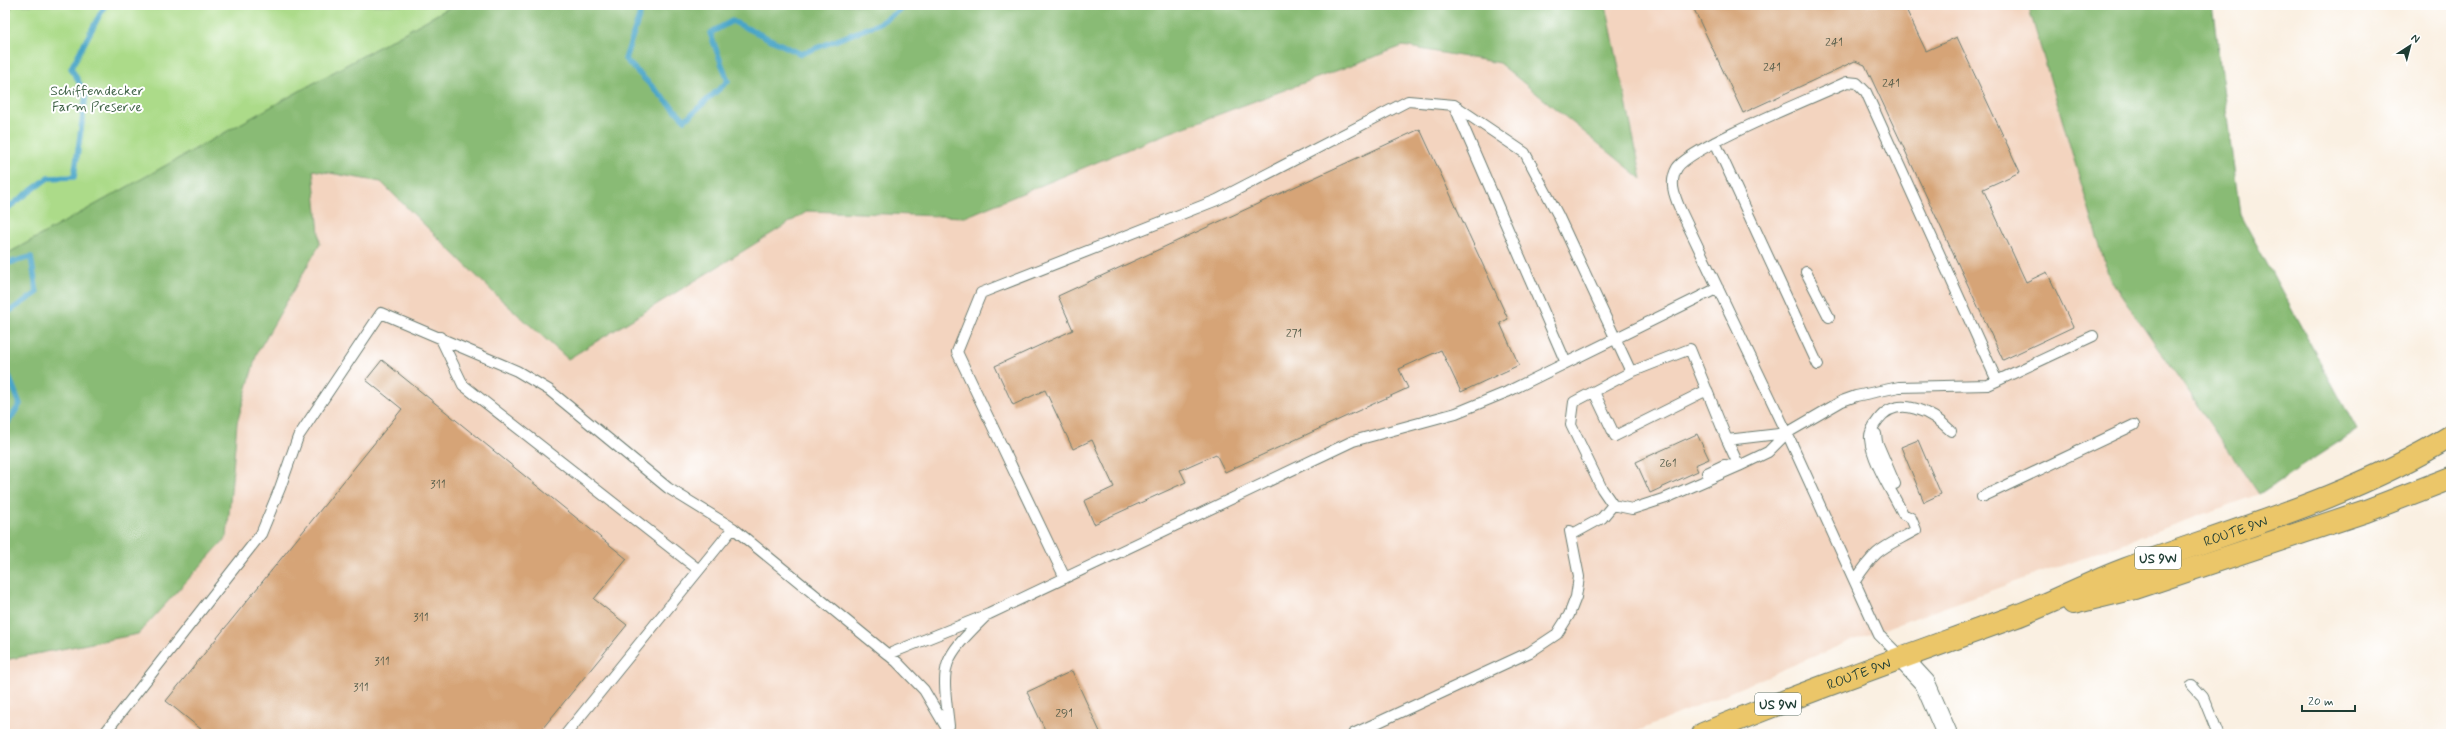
<svg xmlns="http://www.w3.org/2000/svg" width="2456" height="739" viewBox="0 0 2456 739" font-family="Mynerve,sans-serif">
	<style>
		.built { fill: #f3d4bf }
		.green { fill: #acdb89; stroke: #668c5e }
		.forest { fill: #89bb75; stroke: #547c54 }
		.lines { fill: none; stroke-linecap: round; stroke-linejoin: round }
		.stream { stroke: #4aa5c8; stroke-width: 5.5 }
		.building { fill: #d6a477 }
		.service-casing { stroke: #6c7c71; stroke-width: 12 }
		.minor-casing { stroke: #6c7c71; stroke-width: 22 }
		.primary-casing { stroke: #6c7c71; stroke-width: 24 }
		.path { stroke: #6c7c71; stroke-width: 2.5; stroke-dasharray: 3 3; stroke-linecap: butt }
		.service { stroke: #fff; stroke-width: 10 }
		.minor { stroke: #fff; stroke-width: 20 }
		.primary { stroke: #ebc669; stroke-width: 22 }
		.labels { text-anchor: middle; stroke-width: 4; stroke-linejoin: round; paint-order: stroke }
		.number-label { font-size: 12px; fill: #4d5745 }
		.shield { fill: #fff; stroke: #627771; stroke-width: 1 }
		.shield-label { font-size: 13px; font-weight: bold; fill: #1f3d34 }
		.park-label { font-size: 14px; fill: #426449; stroke: #fff }
		.street-label { font-size: 14px; fill: #1f3d34; stroke: #fff }
	</style>
	<rect width="100%" height="100%" fill="#fff"/>
	<filter id="ink" filterUnits="userSpaceOnUse"><feTurbulence type="fractalNoise" baseFrequency=".025" numOctaves="2"/><feDisplacementMap in="SourceGraphic" scale="8" xChannelSelector="R" yChannelSelector="G"/><feConvolveMatrix kernelMatrix="1 2 1 2 8 2 1 2 1" color-interpolation-filters="sRGB"/></filter>
	<filter id="wash" filterUnits="userSpaceOnUse"><feTurbulence type="fractalNoise" baseFrequency=".012" numOctaves="4" result="noise"/><feDisplacementMap in="SourceGraphic" scale="16" xChannelSelector="R" yChannelSelector="G"/><feGaussianBlur stdDeviation="0.9" result="paint"/><feColorMatrix in="noise" values="0 0 0 0 0 0 0 0 0 0 0 0 0 0 0 0 0 1.4 0 .05"/><feComposite in="paint" operator="in"/></filter>
	<g filter="url(#wash)">
		<rect width="100%" height="100%" fill="#faf0e2"/>
		<path class="built" d="M1606,5H2028L2109,277L2259,494L1848,642L1631,734H5V660L138,634L227,537L237,423L257,353L320,244L313,169L381,182L496,295L568,359L808,211L965,217L1155,138L1403,46L1498,63L1642,179Z"/>
		<path class="green" d="M5,5H454L5,255Z"/>
		<path class="forest" d="M454,5H1606L1642,179L1499,63L1403,46L1155,138L965,217L808,211L568,359L496,295L381,182L313,170L320,244L257,353L237,423L227,537L138,634L5,660V255Z
			M2028,5H2212L2240,214L2357,430L2259,494L2109,277Z"/>
		<g class="lines">
			<path class="stream" d="M643,5L625,59L685,120L728,81L710,33L732,21L801,54L878,24L908,5
				M5,210L48,178L74,177L86,95L71,68L105,5
				M5,264L31,257L37,293L5,314
				M5,366L20,404L5,427"/>
		</g>
		<g id="blocks">
			<path class="building" d="M1692,5H1904L1926,51L1957,37L2020,172L1983,189L2026,282L2047,272L2073,327L2003,360L1865,65L1855,61L1743,113Z
				M1420,129L1508,319L1500,323L1519,365L1461,392L1441,350L1399,369L1408,388L1225,472L1216,454L1180,470L1186,482L1094,524L1084,501L1114,487L1092,440L1073,449L1045,390L1013,405L995,366L1073,330L1058,296Z
				M382,360L627,559L594,599L627,625L538,734H207L166,701L402,409L366,380Z
				M1697,434L1709,459L1695,465L1698,471L1650,493L1636,462Z
				M1918,440L1941,494L1924,502L1901,447Z
				M1072,671L1101,734H1047L1027,692Z"/>
		</g>
	</g>
	<g filter="url(#ink)">
		<use href="#blocks" fill-opacity="0" stroke="#6c7c71" stroke-width="1"/>
		<g class="lines">
			<g class="service-casing">
				<path id="service" d="M1454,105L1566,363
					M1715,142L1818,365
					M1806,272L1829,317
					M440,337L463,385L699,570
					M1594,392L1615,436L1707,390
					M1876,434L1877,442L1895,484
					M1727,440L1787,433
					M1707,473L1724,465L1737,466
					M1982,497L2134,425
					M1613,505L1632,509L1666,498L1739,466L1768,452L1787,433L1842,401L1856,396L1899,387L1988,385L2093,336
					M1571,535L1602,518L1613,505L1602,489L1571,425L1574,402L1631,372
					M1065,578L957,352L981,293L1217,200L1408,101L1454,105L1525,153L1558,215L1631,372L1690,349L1727,440L1739,466
					M1855,581C1877,547 1882,549 1916,530L1911,518L1903,514C1893,493 1872,462 1870,439C1869,432 1874,425 1878,420C1898,393 1933,413 1951,431
					M889,654L989,614L1353,441L1456,413L1507,392L1718,288
					M1901,657L1879,635L1787,433L1680,209C1674,195 1669,182 1677,168C1690,147 1817,96 1847,82L1857,83L1866,92L1997,381
					M2192,685L2203,697L2218,734
					M949,726C942,664 939,662 985,617
					M104,734L261,534L280,488L298,437L381,313L517,371L549,390L668,488L733,528L897,662L924,690L950,734
					M566,734L733,528
					M1353,734L1530,652L1557,634L1569,615L1576,597L1579,577L1570,531"/>
			</g>
			<g class="minor-casing">
				<path id="minor" d="M1901,657L1925,683L1947,734"/>
			</g>
			<g class="primary-casing">
				<g id="primary">
					<path d="M2073,603L2135,588L2366,511L2451,478"/>
					<path id="s1" d="M1703,734C1806,691 1910,655 2014,617C2052,603 2088,583 2126,569C2236,529 2350,498 2451,436"/>
				</g>
			</g>
			<path class="path" d="M5,14L12,5"/>
			<use href="#service" class="service"/>
			<use href="#minor" class="minor"/>
			<use href="#primary" class="primary"/>
		</g>
	</g>
	<g class="labels">
		<g class="number-label">
			<text x="1834" y="46">241</text>
			<text x="1772" y="71">241</text>
			<text x="1891" y="87">241</text>
			<text x="1294" y="337">271</text>
			<text x="1668" y="467">261</text>
			<text x="438" y="488">311</text>
			<text x="421" y="621">311</text>
			<text x="382" y="665">311</text>
			<text x="361" y="691">311</text>
			<text x="1064" y="717">291</text>
		</g>
		<g class="shield">
			<rect x="2135" y="547" width="46" height="22" rx="3"/>
			<rect x="1755" y="693" width="46" height="22" rx="3"/>
		</g>
		<g class="shield-label">
			<text x="2158" y="563">US 9W</text>
			<text x="1778" y="709">US 9W</text>
		</g>
		<g class="park-label">
			<text x="97" y="95">Schiffendecker<tspan x="97" dy="16">Farm Preserve</tspan></text>
		</g>
		<g class="street-label">
			<text dy="5" stroke="none"><textPath href="#s1" startOffset="570">ROUTE 9W</textPath></text>
			<text dy="5" stroke="none"><textPath href="#s1" startOffset="167">ROUTE 9W</textPath></text>
		</g>
	</g>
	<rect width="2456" height="739" fill="none" stroke="#fff" stroke-width="20"/>
	<g transform="translate(2410 46) rotate(36)" stroke="#ffffff" stroke-width="3" paint-order="stroke">
	<path d="M0-3L7 15L0 10L-7 15Z" fill="#1f3d34"/>
	<text y="-6" font-size="11" font-weight="bold" text-anchor="middle" fill="#1f3d34">N</text>
	</g>
	<path d="M2302 705v6h53v-6" fill="none" stroke="#1f3d34" stroke-width="2"/>
	<text x="2308" y="705" font-size="12" fill="#1f3d34" stroke="#ffffff" stroke-width="3" paint-order="stroke">20 m</text>
</svg>
